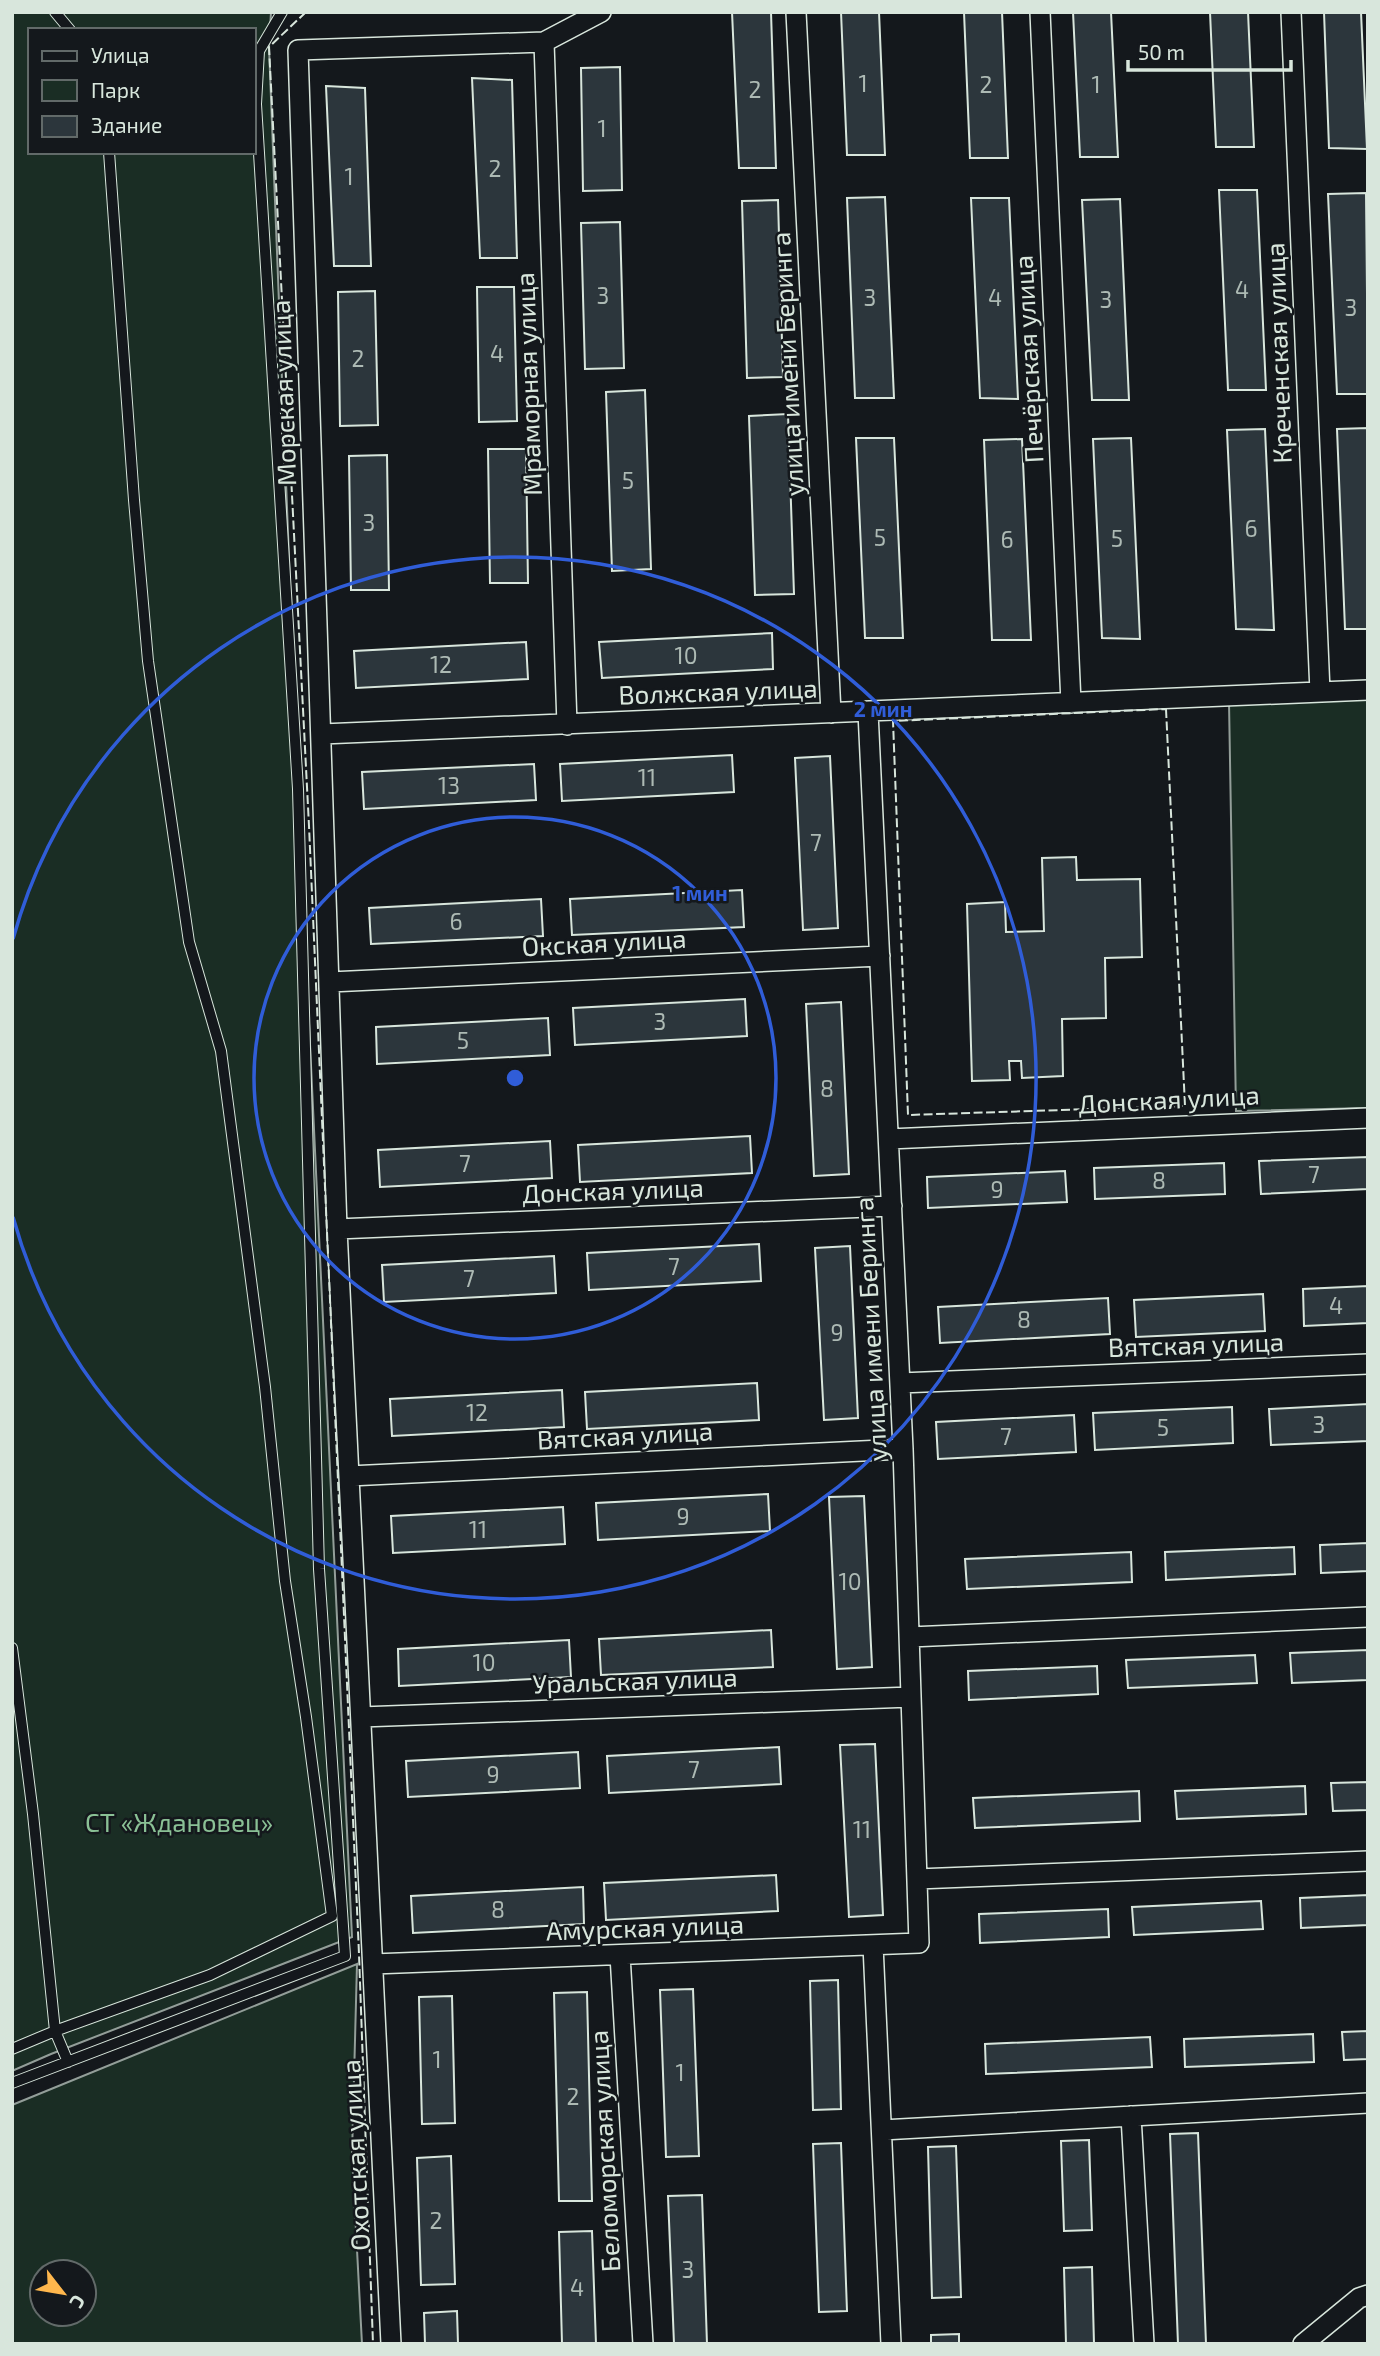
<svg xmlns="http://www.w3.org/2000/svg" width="1380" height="2356" viewBox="0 0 1380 2356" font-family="'Exo 2',sans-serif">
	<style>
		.green { fill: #1a2d24; stroke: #939e99; stroke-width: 2; fill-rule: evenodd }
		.building { fill: #2c363c; stroke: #d8e6dc; stroke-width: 2 }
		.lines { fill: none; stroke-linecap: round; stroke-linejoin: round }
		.service-casing { stroke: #d8e6dc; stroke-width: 12 }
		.minor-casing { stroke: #d8e6dc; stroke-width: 22 }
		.service { stroke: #14181c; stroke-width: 10 }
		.minor { stroke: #14181c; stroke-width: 19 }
		.fence { stroke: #d8e6dc; stroke-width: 2; stroke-dasharray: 9 3.5; stroke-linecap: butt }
		.ring { fill: none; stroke: #305dd8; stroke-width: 3.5 }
		.labels { text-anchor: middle; stroke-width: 5; stroke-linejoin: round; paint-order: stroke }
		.number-label { font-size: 23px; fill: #adbab4 }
		.street-label { font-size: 26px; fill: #d8e6dc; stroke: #14181c }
		.park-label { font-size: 26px; fill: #8ac095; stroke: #14181c }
		.centre { fill: #305dd8; stroke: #14181c; stroke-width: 3.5 }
		.ring-label { font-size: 21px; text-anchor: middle; font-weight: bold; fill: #305dd8; stroke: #14181c; stroke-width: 5; stroke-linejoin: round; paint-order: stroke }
	</style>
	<rect width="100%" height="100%" fill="#14181c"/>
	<path class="green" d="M12,12H271L269,47L298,789L352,1937L51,2054L12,2071ZM30,30H254V152H30Z
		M1368,699V1108L1236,1111L1229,702Z
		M357,1964L352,2155L362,2344H12V2105ZM42,2272H84V2314H42Z"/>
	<path class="building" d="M732,12H771L776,168H739Z
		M841,12H879L885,155H847Z
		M964,12H1002L1008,158H970Z
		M1073,12H1111L1118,157H1080Z
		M1210,12H1248L1254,147H1216Z
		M1324,12H1361L1367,149L1329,148Z
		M620,67L622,190L583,191L581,68Z
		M472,78L512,80L517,258H480Z
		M326,86L365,88L371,266H334Z
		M1219,190H1257L1266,390H1228Z
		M1366,193L1368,394H1337L1328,194Z
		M885,197L894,398H855L847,198Z
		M971,198H1009L1018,399L980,398Z
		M1120,199L1129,400H1092L1082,200Z
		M778,200L783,377L747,378L742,201Z
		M620,222L624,368L585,369L581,223Z
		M477,287H514L517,421L479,422Z
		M375,291L378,425L340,426L338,292Z
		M645,390L651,569L612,571L606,392Z
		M788,414L794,594L755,595L749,416Z
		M1368,428V629H1345L1337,429Z
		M1265,429L1274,630L1236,629L1227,430Z
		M856,438H894L903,638H865Z
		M1131,438L1140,639L1102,638L1093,439Z
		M1022,439L1031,640H992L984,440Z
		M488,449H526L528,583H490Z
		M387,455L389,590H351L349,456Z
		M772,633L773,669L602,678L599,642Z
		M526,642L528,679L356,688L354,651Z
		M732,755L734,792L562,801L560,764Z
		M830,756L838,928L803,930L795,758Z
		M534,764L536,800L364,809L362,772Z
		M1076,857L1077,880L1140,879L1142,957L1105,958L1106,1018L1062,1019L1063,1076L1022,1078L1021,1061H1009L1010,1080L972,1081L967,904L1005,902L1006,932L1044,931L1042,858Z
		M742,890L744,927L572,935L570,899Z
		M541,899L543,936L371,944L369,908Z
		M745,999L747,1036L575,1045L573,1008Z
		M841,1002L849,1174L814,1176L806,1004Z
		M548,1018L550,1055L377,1064L376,1027Z
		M750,1136L752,1173L580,1182L578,1145Z
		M550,1141L552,1178L380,1187L378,1150Z
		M1368,1157V1189L1261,1194L1259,1161Z
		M1224,1163L1225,1194L1095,1199L1094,1168Z
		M1065,1171L1067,1202L928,1208L927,1177Z
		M759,1244L761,1281L589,1290L587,1253Z
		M850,1246L858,1418L824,1420L815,1248Z
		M554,1256L556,1293L384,1302L382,1265Z
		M1368,1286V1323L1304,1326L1303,1289Z
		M1263,1294L1265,1331L1136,1337L1134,1300Z
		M1108,1298L1110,1334L940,1343L938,1307Z
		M757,1383L759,1420L587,1429L585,1392Z
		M562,1390L564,1427L392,1436L390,1399Z
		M1368,1404V1441L1271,1445L1269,1409Z
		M1232,1407L1233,1443L1095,1450L1093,1413Z
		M1074,1415L1076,1452L938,1459L936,1422Z
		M768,1494L770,1531L598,1540L596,1503Z
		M864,1496L872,1667L837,1669L829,1497Z
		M563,1507L565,1544L393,1553L391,1516Z
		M1368,1543V1571L1321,1573L1320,1545Z
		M1294,1547L1295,1574L1166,1580L1165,1552Z
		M1131,1552L1132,1582L967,1589L965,1559Z
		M771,1630L773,1667L601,1675L599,1639Z
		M569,1640L571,1677L399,1686L398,1649Z
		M1368,1650V1680L1292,1683L1290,1653Z
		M1255,1655L1257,1683L1128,1688L1126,1660Z
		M1097,1666L1098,1694L969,1700L968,1671Z
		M875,1744L883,1915L849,1917L840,1745Z
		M779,1747L781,1784L609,1793L607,1756Z
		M578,1752L580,1788L408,1797L406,1761Z
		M1368,1782V1810L1333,1811L1331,1783Z
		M1305,1786L1306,1814L1177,1819L1175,1791Z
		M1139,1791L1140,1821L975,1828L973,1798Z
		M776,1875L778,1911L606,1920L604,1883Z
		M583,1887L584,1924L413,1933L411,1896Z
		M1368,1895V1925L1301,1928L1300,1898Z
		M1261,1901L1263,1929L1134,1935L1132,1907Z
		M1108,1909L1109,1937L980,1943L979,1914Z
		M838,1980L841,2109L813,2110L810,1981Z
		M693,1989L699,2156L666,2157L660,1990Z
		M587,1992L592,2201H559L554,1993Z
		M452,1996L455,2123L422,2124L419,1997Z
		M1368,2031V2059L1344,2060L1342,2032Z
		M1313,2034L1314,2062L1185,2067L1184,2039Z
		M1150,2037L1152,2067L986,2074L985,2044Z
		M1198,2133L1206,2344H1178L1170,2134Z
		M1089,2140L1092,2230L1064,2231L1061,2141Z
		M841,2143L847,2311L819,2312L813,2144Z
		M956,2146L961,2297L932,2298L928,2147Z
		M451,2156L455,2284L421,2285L417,2158Z
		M702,2195L707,2344H674L668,2196Z
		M592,2231L596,2344H562L559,2232Z
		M1092,2267L1094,2344H1066L1064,2268Z
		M457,2311L458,2344H425L424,2313Z
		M959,2334V2344H931V2335Z"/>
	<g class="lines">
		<g class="service-casing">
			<path id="service" d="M55,12L70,30
				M12,1648L33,1814L55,2031L68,2062
				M12,2049L55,2031L210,1975L332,1916L306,1717L285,1581L265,1387L221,1051L189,942L148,661L134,500L109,152
				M12,2083L345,1956L319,1569L298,789L256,104L259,51L282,12"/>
		</g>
		<g class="minor-casing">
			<path id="minor" d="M796,12L831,713
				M1040,12L1071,703
				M1291,12L1320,692
				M544,42L567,725
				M322,734L1368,690
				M330,982L880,956
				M889,1139L1368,1118
				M337,1229L892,1206
				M900,1383L1368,1364
				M349,1476L903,1449
				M910,1637L1368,1617
				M361,1717L911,1697
				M917,1879L1368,1861
				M873,1945L891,2344
				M620,1955L643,2344
				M373,1964L919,1943L903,1449L868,712
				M1131,2116L1144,2344
				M882,2130L1368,2103
				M391,2344L337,1229L298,50L544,42L601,12
				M1303,2344L1359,2298L1368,2295"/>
		</g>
		<use href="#service" class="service"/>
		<use href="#minor" class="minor"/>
		<path class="fence" d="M306,12L269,47L309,826L359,1954L373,2344
			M1166,709L1185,1106L908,1115L893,721Z"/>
	</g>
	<g class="ring">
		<circle cx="515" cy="1078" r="261"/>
		<path d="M13 939A521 521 0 1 1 13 1217"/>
	</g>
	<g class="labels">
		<g class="number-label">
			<text x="863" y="92">1</text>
			<text x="986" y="93">2</text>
			<text x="1096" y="93">1</text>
			<text x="755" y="98">2</text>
			<text x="602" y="137">1</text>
			<text x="495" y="177">2</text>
			<text x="349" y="185">1</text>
			<text x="1242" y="298">4</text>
			<text x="603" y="304">3</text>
			<text x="870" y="306">3</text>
			<text x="995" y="306">4</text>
			<text x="1106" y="308">3</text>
			<text x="1351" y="316">3</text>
			<text x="497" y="362">4</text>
			<text x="358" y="367">2</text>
			<text x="628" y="489">5</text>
			<text x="369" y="531">3</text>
			<text x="1251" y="537">6</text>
			<text x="880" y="546">5</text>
			<text x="1117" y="547">5</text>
			<text x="1007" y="548">6</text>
			<text x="686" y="664">10</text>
			<text x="441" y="673">12</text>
			<text x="647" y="786">11</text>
			<text x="449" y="794">13</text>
			<text x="816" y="851">7</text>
			<text x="456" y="930">6</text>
			<text x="660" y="1030">3</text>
			<text x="463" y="1049">5</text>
			<text x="827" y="1097">8</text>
			<text x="465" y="1172">7</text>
			<text x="1314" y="1183">7</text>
			<text x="1159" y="1189">8</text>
			<text x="997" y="1198">9</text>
			<text x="674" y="1275">7</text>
			<text x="469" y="1287">7</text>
			<text x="1336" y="1314">4</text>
			<text x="1024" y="1328">8</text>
			<text x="837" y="1341">9</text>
			<text x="477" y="1421">12</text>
			<text x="1319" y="1433">3</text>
			<text x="1163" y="1436">5</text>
			<text x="1006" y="1445">7</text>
			<text x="683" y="1525">9</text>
			<text x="478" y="1538">11</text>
			<text x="850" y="1590">10</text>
			<text x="484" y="1671">10</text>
			<text x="694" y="1778">7</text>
			<text x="493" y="1783">9</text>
			<text x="862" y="1838">11</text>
			<text x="498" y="1918">8</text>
			<text x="437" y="2068">1</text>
			<text x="680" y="2081">1</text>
			<text x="573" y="2105">2</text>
			<text x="436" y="2229">2</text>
			<text x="688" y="2278">3</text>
			<text x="577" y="2296">4</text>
		</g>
		<g class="street-label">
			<text transform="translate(1279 353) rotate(-92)" y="9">Креченская улица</text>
			<text transform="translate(1029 359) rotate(-93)" y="9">Печёрская улица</text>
			<text transform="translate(788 364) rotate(-93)" y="9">улица имени Беринга</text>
			<text transform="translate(529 384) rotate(-92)" y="9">Мраморная улица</text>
			<text transform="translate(284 393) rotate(-92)" y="9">Морская улица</text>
			<text transform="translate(718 692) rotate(-2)" y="9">Волжская улица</text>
			<text transform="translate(604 943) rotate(-3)" y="9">Окская улица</text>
			<text transform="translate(1169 1100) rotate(-3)" y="9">Донская улица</text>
			<text transform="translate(613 1191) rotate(-2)" y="9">Донская улица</text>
			<text transform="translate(871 1329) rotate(-93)" y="9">улица имени Беринга</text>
			<text transform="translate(1196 1345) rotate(-2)" y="9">Вятская улица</text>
			<text transform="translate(625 1436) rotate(-3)" y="9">Вятская улица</text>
			<text transform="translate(635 1681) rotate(-2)" y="9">Уральская улица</text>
			<text transform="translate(645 1928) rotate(-2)" y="9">Амурская улица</text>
			<text transform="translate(605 2151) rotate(-93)" y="9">Беломорская улица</text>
			<text transform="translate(356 2155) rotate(-93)" y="9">Охотская улица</text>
		</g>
		<g class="park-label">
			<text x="179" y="1832">СТ «Ждановец»</text>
		</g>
	</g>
	<circle cx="515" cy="1078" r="10" class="centre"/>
	<g class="ring-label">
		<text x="883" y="717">2 мин</text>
		<text x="700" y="901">1 мин</text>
	</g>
	<rect width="1380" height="2356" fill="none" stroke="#d8e6dc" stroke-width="28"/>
	<rect x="28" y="28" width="228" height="126" fill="#14181c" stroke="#626a69" stroke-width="2"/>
	<rect x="42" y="51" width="35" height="10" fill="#14181c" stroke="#626a69" stroke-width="2"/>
	<text x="91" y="63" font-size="21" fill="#d8e6dc">Улица</text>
	<rect x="42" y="80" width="35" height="21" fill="#1a2d24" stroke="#626a69" stroke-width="2"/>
	<text x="91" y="98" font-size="21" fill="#d8e6dc">Парк</text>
	<rect x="42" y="116" width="35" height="21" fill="#2c363c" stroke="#626a69" stroke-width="2"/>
	<text x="91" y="133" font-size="21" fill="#d8e6dc">Здание</text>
	<g transform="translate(63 2293) rotate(121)"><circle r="33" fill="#14181c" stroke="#626a69" stroke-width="2"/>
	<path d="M0-5L12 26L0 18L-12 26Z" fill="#ffb74d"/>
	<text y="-10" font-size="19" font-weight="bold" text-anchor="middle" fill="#d8e6dc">С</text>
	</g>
	<path d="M1128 60v10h163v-10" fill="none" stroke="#d8e6dc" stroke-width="3.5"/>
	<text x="1138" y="60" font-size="21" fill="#d8e6dc" stroke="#14181c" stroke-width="5" paint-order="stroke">50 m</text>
</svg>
